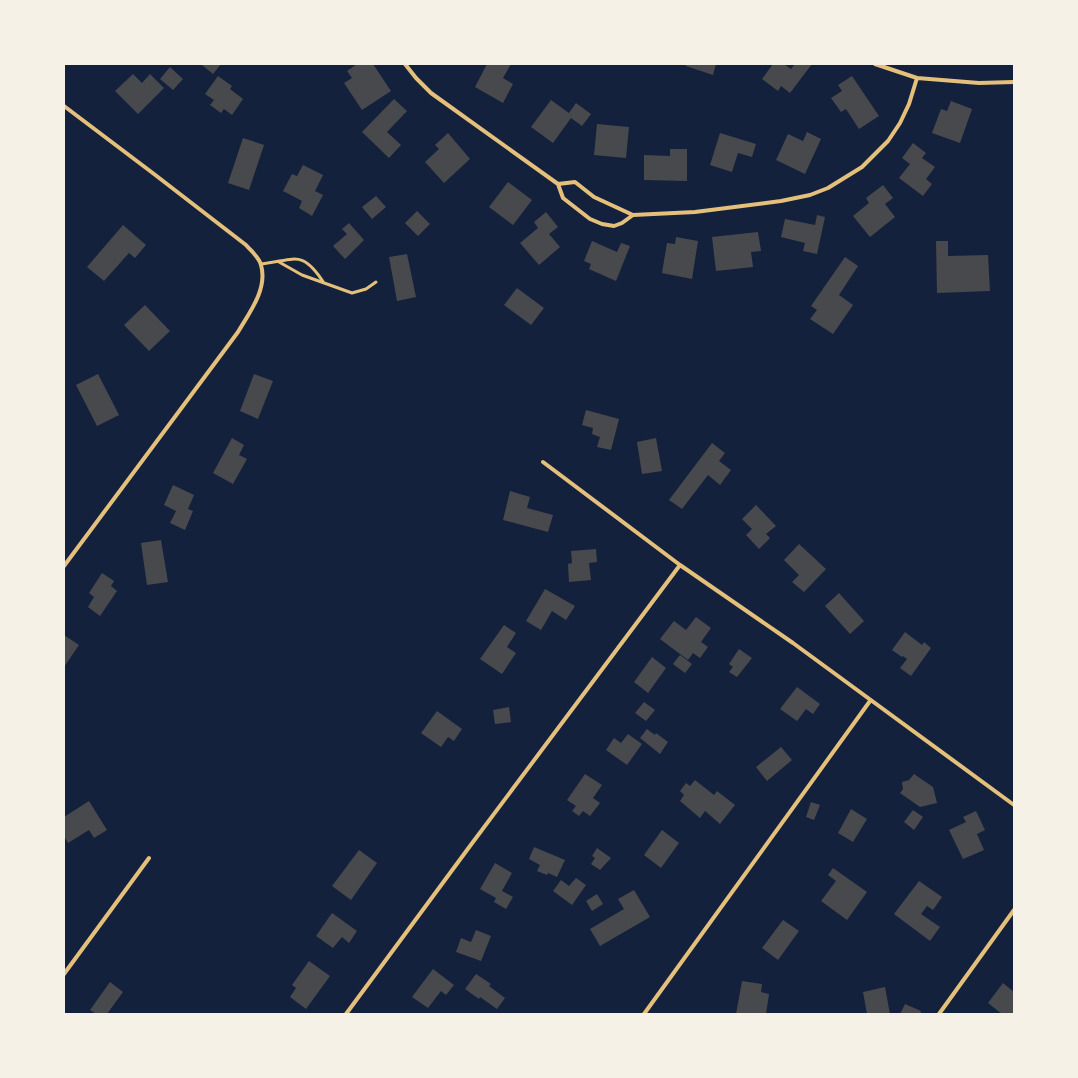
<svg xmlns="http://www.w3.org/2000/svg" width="1078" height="1078" viewBox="0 0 1078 1078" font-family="'Varela Round',sans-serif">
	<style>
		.building { fill: #48494c }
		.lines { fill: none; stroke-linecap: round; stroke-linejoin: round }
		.service { stroke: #e5c07b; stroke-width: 3 }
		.minor { stroke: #e5c07b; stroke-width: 4 }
	</style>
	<rect width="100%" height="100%" fill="#14213d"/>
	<path class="building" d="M202,64H221L213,74L202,65Z
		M357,64H373L391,91L362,110L344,83L352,78L347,71Z
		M487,64H511L503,78L513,84L503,103L475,87Z
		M686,64H716L713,75L686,66Z
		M773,64H784L791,69L795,64H812L790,93L781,86L778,91L762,79Z
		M170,67L183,79L173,90L160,79Z
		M133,74L142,83L150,74L164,88L138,114L115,91Z
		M218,76L232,86L230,89L243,99L232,115L224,109L221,113L210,105L214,100L205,94Z
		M852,76L879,116L859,129L846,109L841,112L831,98L842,91L838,85Z
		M394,99L407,111L387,132L401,145L389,158L362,132Z
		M551,100L569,113L576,103L591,114L582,126L571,118L553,143L531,127Z
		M951,101L972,109L960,143L932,133L941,109L947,111Z
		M597,124L629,127L626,158L594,155Z
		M807,132L821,139L805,174L776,160L788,134L803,141Z
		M448,133L470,159L444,183L425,162L439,149L435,145Z
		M720,133L756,144L752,157L738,153L732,172L710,165Z
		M243,138L264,145L249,190L228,183Z
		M913,143L926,153L922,158L935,167L926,179L932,184L923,196L899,178L910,164L902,158Z
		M670,149H687V181L644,180V155L670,156Z
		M303,165L323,175L315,191L323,195L312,216L299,208L302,201L283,191L292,174L297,176Z
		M508,182L532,200L513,225L489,207Z
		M883,185L893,198L885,204L895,217L870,237L853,216L869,203L866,198Z
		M376,196L386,207L372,219L362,207Z
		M417,211L430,224L418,236L405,223Z
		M546,212L558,227L549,234L560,247L539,265L520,243L538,228L534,222Z
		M817,215L825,217L817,254L803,251L805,243L781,237L785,219L815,225Z
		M349,223L364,240L345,259L333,246L347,234L342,229Z
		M123,225L146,245L135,258L129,253L104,281L87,267Z
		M758,232L761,251L751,252L753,267L716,271L712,237Z
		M676,237L698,241L692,279L662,273L667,243L675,244Z
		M592,241L617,252L621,243L630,246L616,281L589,269L591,264L584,261Z
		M936,241H948V256L988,255L990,291L937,293Z
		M407,254L416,297L397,301L389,257Z
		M845,257L858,266L839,295L853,305L833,334L810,319L817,310L811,306Z
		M517,288L544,308L531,325L504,305Z
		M145,305L170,331L149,351L124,325Z
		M98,374L119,415L97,426L76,385Z
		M254,374L273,381L258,419L240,411Z
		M586,410L619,419L611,450L597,447L600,437L592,434L593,428L582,425Z
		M232,438L244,445L239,455L247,459L233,484L213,473Z
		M656,438L662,471L642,474L637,442Z
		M712,443L725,453L719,461L731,470L720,485L708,475L682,509L669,500Z
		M173,485L194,495L188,509L193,511L185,530L170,523L176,511L164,505Z
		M510,491L530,497L527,508L553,515L548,532L503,520Z
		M756,505L776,526L766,534L770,538L759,549L746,535L752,529L742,519Z
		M161,540L168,582L147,585L141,543Z
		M799,544L826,569L804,592L792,582L799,575L784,560Z
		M596,549L597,562L589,563L591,580L569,582L568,564L572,563L571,551Z
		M102,573L114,581L111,586L117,591L100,616L88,607L94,597L89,593Z
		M545,589L575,606L566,620L552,611L541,630L526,621Z
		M839,593L864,621L850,634L825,606Z
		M696,617L711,628L701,642L708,647L700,658L693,653L688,660L660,639L674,621L686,630Z
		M504,625L516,633L507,647L516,653L502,674L480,659Z
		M905,632L922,645L924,642L931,648L911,676L900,668L907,659L903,656L902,657L892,650Z
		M64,635L79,645L64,667Z
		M739,649L752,658L737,677L729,672L733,667L729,664Z
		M680,655L692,664L685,673L673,664Z
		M652,657L666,668L648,693L634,682Z
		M797,687L820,704L813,714L806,709L797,721L780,709Z
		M644,702L655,710L646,721L635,713Z
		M509,707L511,722L495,724L493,710Z
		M437,711L462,729L454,741L448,737L441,747L421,733Z
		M647,729L655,735L656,733L668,742L660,754L640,738Z
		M628,734L642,744L627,765L606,750L614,738L621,743Z
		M781,747L792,760L767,781L756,767Z
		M585,774L602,785L593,798L600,803L590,816L583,811L579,816L572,811L576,806L567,800Z
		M914,774L933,787L937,803L920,807L900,793L903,789L902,782L909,780Z
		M695,780L714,795L717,791L735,805L720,824L705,811L700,818L680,801L684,795L680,791L686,783L690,786Z
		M89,801L107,830L94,838L89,830L68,843L64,836V817Z
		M811,802L820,805L814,820L806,817Z
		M851,809L867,819L853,842L838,833Z
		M913,810L923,817L914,830L904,822Z
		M976,811L985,830L977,834L984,850L963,859L949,830L966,822L963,817Z
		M662,830L679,843L661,868L644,855Z
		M534,847L565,860L557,877L548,873L547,875L537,871L540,865L529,859Z
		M597,848L611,858L600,870L591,864L595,858L592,856Z
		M359,850L377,863L351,900L332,886Z
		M495,863L512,873L502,891L513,897L506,909L494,902L496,898L480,889Z
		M833,868L867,892L847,920L821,901L836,881L828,875Z
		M576,878L586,885L572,905L553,891L561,880L569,886Z
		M919,881L942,897L933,910L927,906L921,914L940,927L930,941L894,914Z
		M634,890L650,917L600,946L590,929L624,909L618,899Z
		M597,894L603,904L592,911L586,901Z
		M332,913L357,931L349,943L342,937L333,948L316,936Z
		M783,920L799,931L778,960L762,948Z
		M476,930L491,936L481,961L456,952L461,938L471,942Z
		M309,961L330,976L306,1009L290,997L296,988L292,985Z
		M433,969L454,985L446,995L441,991L428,1008L412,997Z
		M476,974L491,984L489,986L505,998L497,1009L480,997L479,999L465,989Z
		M742,981L762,984L761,992L769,994L766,1014H736Z
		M110,982L123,992L107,1014H96L90,1010Z
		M1003,983L1014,992V1014H1002L988,1003Z
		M885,987L890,1014H867L863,992Z
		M905,1004L921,1011L920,1014H900Z"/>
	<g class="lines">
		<path class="service" d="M279,262L302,275L352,293L366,289L376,282
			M261,264C296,260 302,249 324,283"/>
		<path class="minor" d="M405,64L416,78L431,93L558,184L563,198L590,219L602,224L614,226L622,223L633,215
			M875,64L917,78L979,83L1014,82
			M64,106L154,174L246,245C251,251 259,257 261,265C268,289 249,313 238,332L64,566
			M558,184L575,182L594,197L633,215L695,212L781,201L810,195L828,188L862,167L888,141L900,123L909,104L917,78
			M543,462L680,565L793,643L1014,805
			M64,974L149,858
			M346,1014L470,846L680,565
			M644,1014L870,701
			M939,1014L1014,910"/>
	</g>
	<rect width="1078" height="1078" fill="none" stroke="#f6f1e7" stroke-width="130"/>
</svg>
